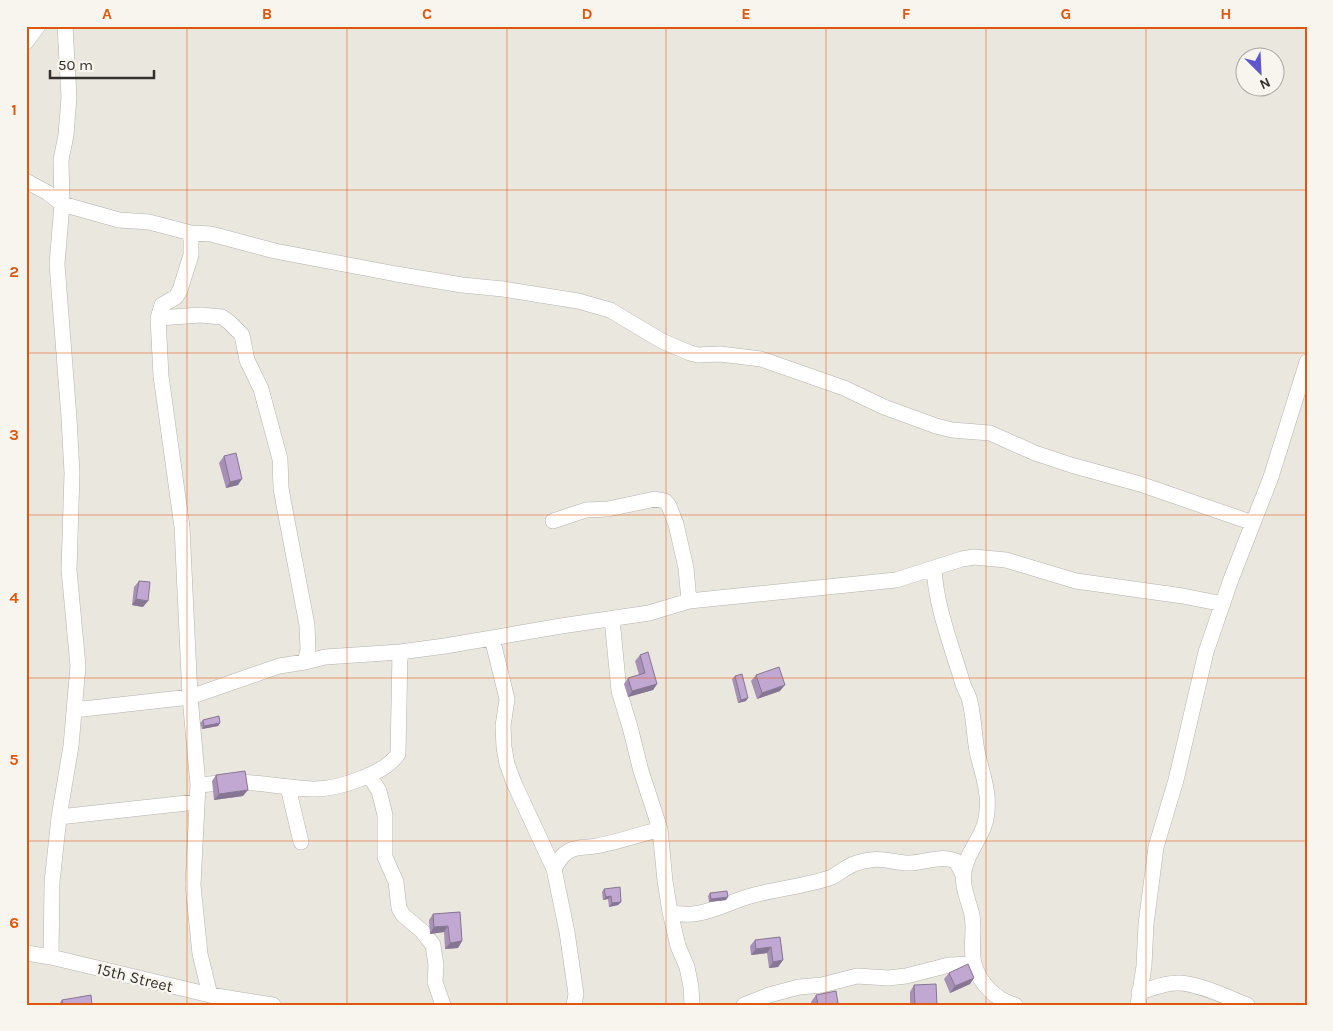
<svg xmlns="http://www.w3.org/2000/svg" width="1333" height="1031" viewBox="0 0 1333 1031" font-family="Karla,sans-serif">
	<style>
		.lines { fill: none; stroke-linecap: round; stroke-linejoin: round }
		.minor-casing { stroke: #b4b2ab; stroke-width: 16 }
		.minor { stroke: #fff; stroke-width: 15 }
		.wall { fill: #a690b5 }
		.shaded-wall { fill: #877693 }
		.building { fill: #c1a8d2; stroke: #877693 }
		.grid { fill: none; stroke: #df570e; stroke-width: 1; stroke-opacity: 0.55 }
		.labels { text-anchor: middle; stroke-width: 5; stroke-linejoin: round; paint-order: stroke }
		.street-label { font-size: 16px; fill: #32312e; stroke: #f7f5ed }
		.neatline { fill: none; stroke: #df570e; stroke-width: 2 }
		.grid-label { font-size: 16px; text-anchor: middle; font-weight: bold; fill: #df570e }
	</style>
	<rect width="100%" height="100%" fill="#eae7df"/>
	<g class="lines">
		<g class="minor-casing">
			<path id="minor" d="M26,42L38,26
				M26,181L48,193L62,204L119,220L149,222L191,233L211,234L275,251L396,274L462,285L503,289L578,301L610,310L662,341L690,353L698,355L720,354L761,359L844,388L884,407L936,426L952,430L990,433L1035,453L1071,465L1140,484L1253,523
				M191,233V255L180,290L176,297L162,305L158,318L161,376L182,527L190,697L198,785L193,885L200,954L210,995
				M158,318L201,315L222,317L229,322L242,335L247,360L261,389L280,459L281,488L284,505L307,625L308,650L305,662
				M553,521L586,510L608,509L655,499L665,501L669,506L676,524L686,568L689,601
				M934,568C936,607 951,644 962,681C964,689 969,695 970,702C974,718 974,735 977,751C980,766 986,781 987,796C988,808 987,822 981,833C976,844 968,854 965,867C960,884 968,898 972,915C975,931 970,948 974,964C980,984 996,1000 1015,1005
				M612,619L619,691L630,727L641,771L660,829L665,881L670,912L678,946L687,967L691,987L692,1005
				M492,638L507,699L503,726L504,747L507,764L514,783L554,869
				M74,710L190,697L279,666L305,662L325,657L400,652L445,646L561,626L649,613L689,601L896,580L962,559L974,557L1006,560L1076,581L1183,596L1223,604
				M369,775L379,791L385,815V857L396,882L399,908L403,915L422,931L433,945L436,965L435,982L443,1005
				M198,785C212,784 226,782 240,782C264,783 288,788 312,789C336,790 385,774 398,754L400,652
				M288,787L301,842
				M59,817L196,802
				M670,912C700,921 726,902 754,895C780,888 807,886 832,877C838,874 842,870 848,867C854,863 863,861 870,860C884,857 897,864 911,863C926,862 941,855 956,861L963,875
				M26,953L51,957L210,995L273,1005
				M51,957L52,882L59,817L71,746L78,666L69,570L72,473L69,418L57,264L62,204L61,160L66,135L69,97L65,26
				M1139,992C1151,989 1164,983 1177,983C1195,982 1229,998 1247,1005
				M574,1005L576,994L567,932L554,869C558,862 561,855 569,851C577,846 586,848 596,846C617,842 639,835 660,829
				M744,1005L769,995L799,987L822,985L857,976L888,978L906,976L949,965L974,964
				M1138,1005L1144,966L1146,924L1156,847L1176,780L1206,652L1230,582L1271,477L1307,362"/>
		</g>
		<use href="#minor" class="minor"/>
	</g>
	<path class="wall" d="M224,456L238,485L226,488L219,463Z
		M139,581L143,607L132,605L134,587Z
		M640,655L657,684L653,690L628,697L624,684L628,678L639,675L635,661Z
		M756,675L780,691L757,699L751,681Z
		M735,676L746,701L738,703L732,679Z
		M203,720L220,723L218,726L202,729L200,723Z
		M216,775L243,796L214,800L212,781Z
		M604,889L621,902L618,905L609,907L608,899L603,900L602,892Z
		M710,893L726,900L709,902L708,896Z
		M460,912L462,941L458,948L445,949L444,932L430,934L429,920L433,914Z
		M780,937L783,960L778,967L769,968L767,953L751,955L750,946L755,940Z
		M949,973L970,984L950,993L944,979Z
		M914,985L937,1005H910V992Z
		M816,995L838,1003L837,1005H812L811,1002Z
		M62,1000L92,1005H58Z"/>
	<path class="shaded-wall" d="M242,479L238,485L226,488L230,482Z
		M136,599L148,601L143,607L132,605Z
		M657,684L653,690L628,697L632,691Z
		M785,685L780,691L757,699L762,693Z
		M748,698L746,701L738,703L741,700Z
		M220,723L218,726L202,729L204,726Z
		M248,790L243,796L214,800L219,794Z
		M611,896L608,899L603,900L606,897Z
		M728,897L726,900L709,902L711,899Z
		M621,902L618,905L609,907L612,903Z
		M448,926L444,932L430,934L434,927Z
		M462,941L458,948L445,949L450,943Z
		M771,947L767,953L751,955L756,949Z
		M783,960L778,967L769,968L773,962Z
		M974,978L970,984L950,993L955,986Z"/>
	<path class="building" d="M236,453L242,479L230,482L224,456Z
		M139,581L150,582L148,601L136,599Z
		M648,652L657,684L632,691L628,678L645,673L640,655Z
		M779,667L785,685L762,693L756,675Z
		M742,674L748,698L741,700L735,676Z
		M219,716L220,723L204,726L203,720Z
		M245,771L248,790L219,794L216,775Z
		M620,887L621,902L612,903L611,896L606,897L604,889Z
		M727,891L728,897L711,899L710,893Z
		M460,912L462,941L450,943L448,926L434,927L433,914Z
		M780,937L783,960L773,962L771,947L756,949L755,940Z
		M968,964L974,978L955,986L949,973Z
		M936,984L937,1005H915L914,985Z
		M836,991L838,1003L831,1005H818L816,995Z
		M91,995L92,1005H63L62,1000Z"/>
	<path class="grid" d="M187,26V1005M347,26V1005M507,26V1005M666,26V1005M826,26V1005M986,26V1005M1146,26V1005M26,190H1307M26,353H1307M26,515H1307M26,678H1307M26,841H1307"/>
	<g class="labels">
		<g class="street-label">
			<text transform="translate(135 977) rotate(14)" y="6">15th Street</text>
		</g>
	</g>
	<rect width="1333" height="1031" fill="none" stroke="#f7f5ed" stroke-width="55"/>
	<g transform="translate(1260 72) rotate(156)"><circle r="24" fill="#f7f5ed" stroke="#a8a7a1"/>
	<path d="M0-4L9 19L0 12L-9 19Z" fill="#5f56ce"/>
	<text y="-8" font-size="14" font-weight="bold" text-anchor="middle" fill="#32312e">N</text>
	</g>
	<path d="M50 70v8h104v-8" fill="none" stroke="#32312e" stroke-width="2.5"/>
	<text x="58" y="70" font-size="15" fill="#32312e" stroke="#f7f5ed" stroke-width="4" paint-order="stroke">50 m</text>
	<rect x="28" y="28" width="1278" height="976" class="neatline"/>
	<g class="grid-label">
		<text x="107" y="19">A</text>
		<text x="267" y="19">B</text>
		<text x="427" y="19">C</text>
		<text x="587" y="19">D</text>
		<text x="746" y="19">E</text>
		<text x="906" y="19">F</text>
		<text x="1066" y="19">G</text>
		<text x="1226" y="19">H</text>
		<text x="14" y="115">1</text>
		<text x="14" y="277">2</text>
		<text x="14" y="440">3</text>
		<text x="14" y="603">4</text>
		<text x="14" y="765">5</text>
		<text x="14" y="928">6</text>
	</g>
</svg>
